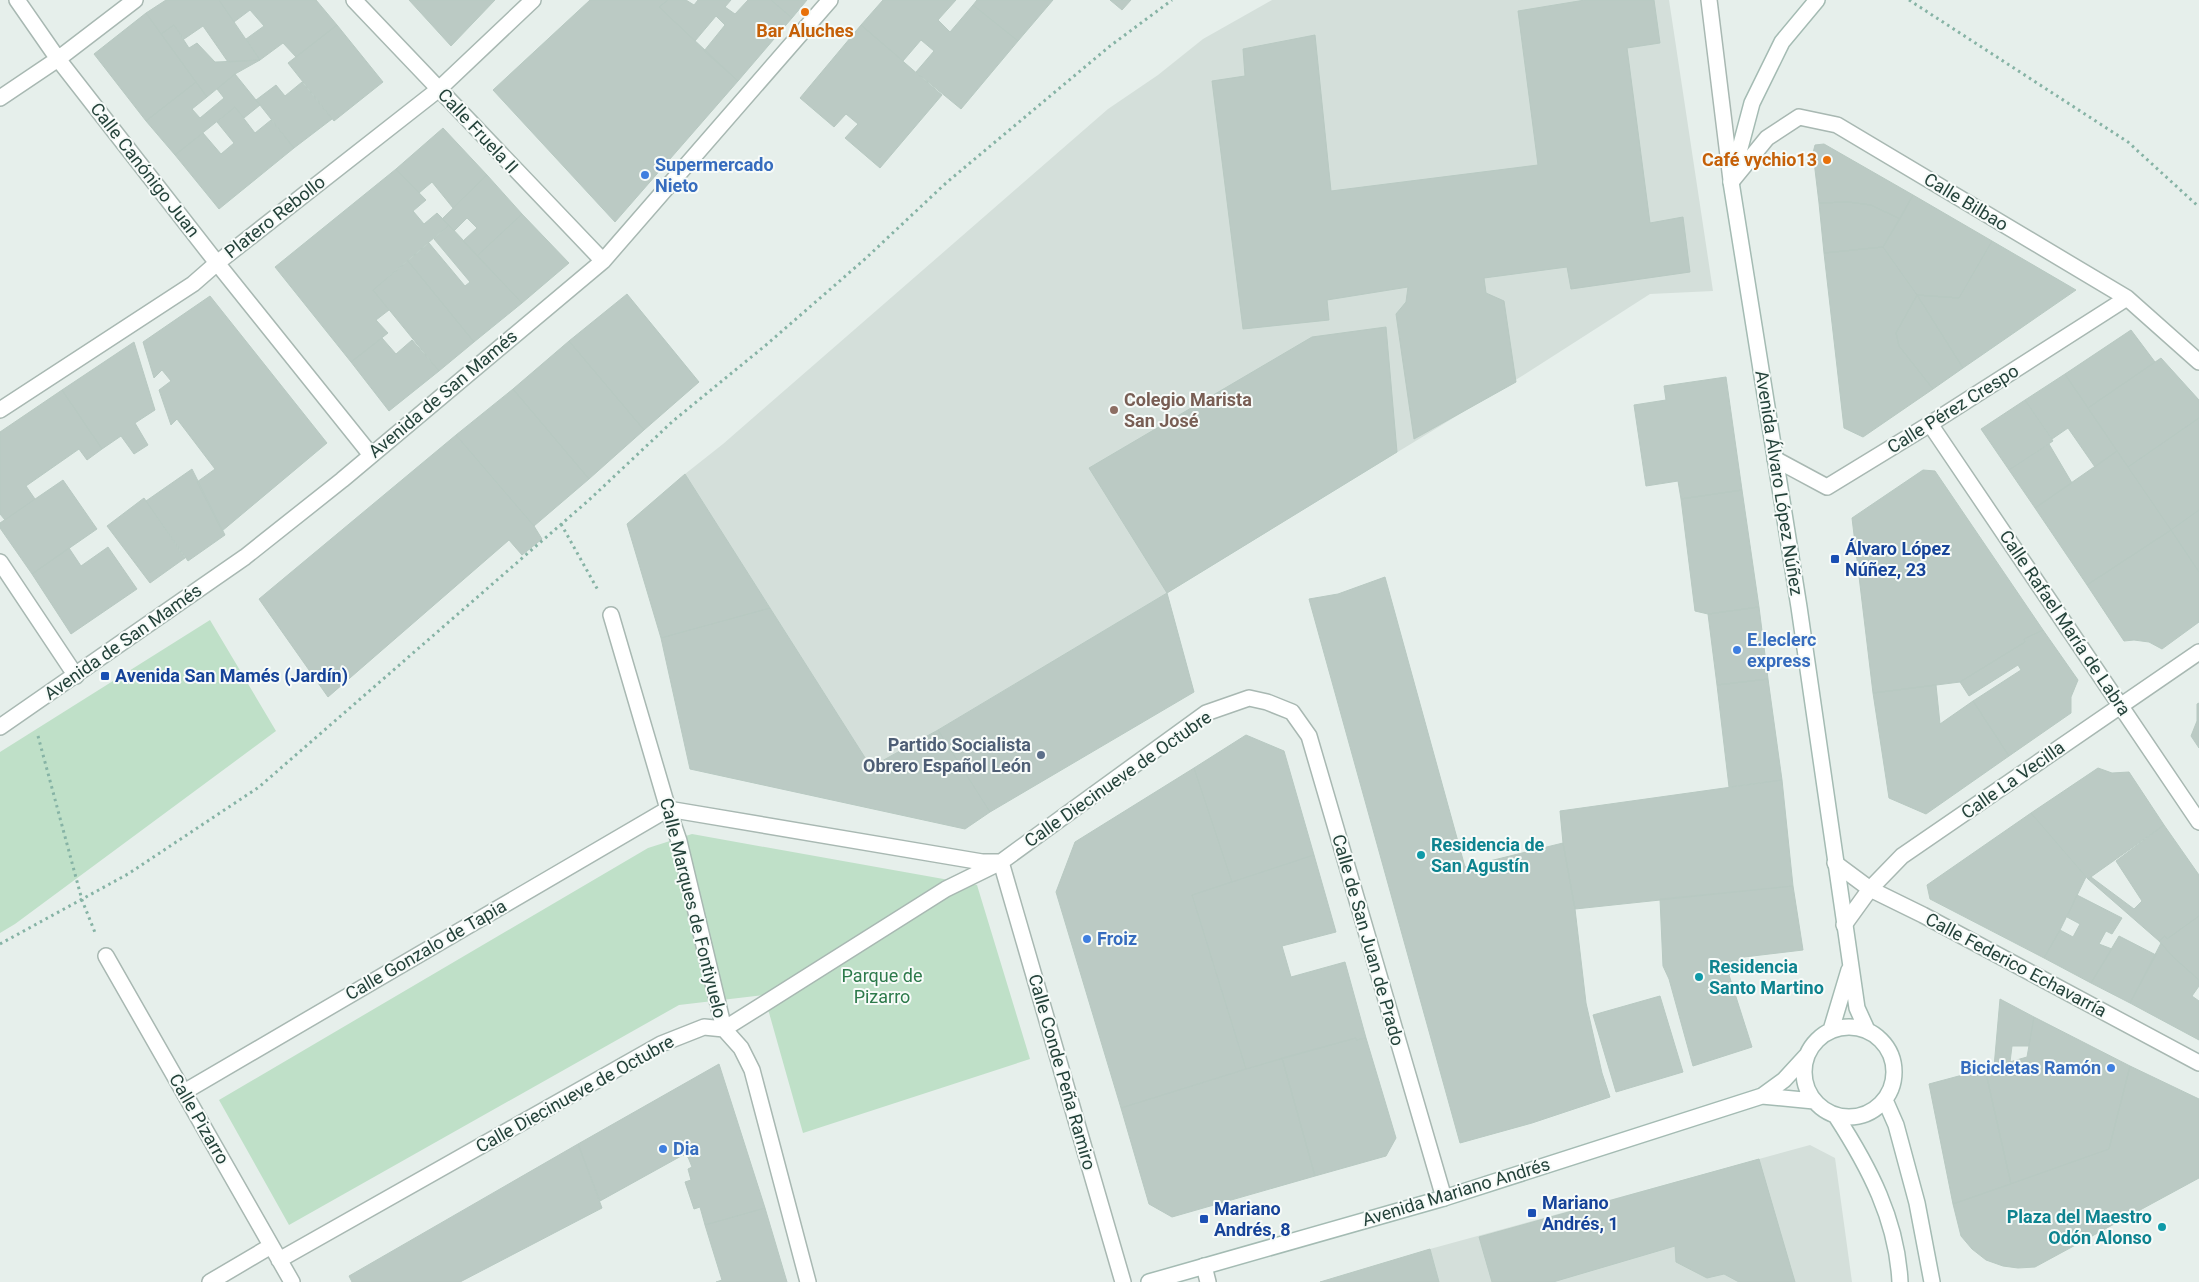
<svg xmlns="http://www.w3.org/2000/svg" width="2199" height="1282" viewBox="0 0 2199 1282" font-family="Roboto,sans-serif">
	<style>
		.built { fill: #d4dfda }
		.green { fill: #bfe0c8 }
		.building { fill: #bbcac4; stroke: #b8c9c2 }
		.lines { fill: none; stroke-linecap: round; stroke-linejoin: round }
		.pedestrian-casing { stroke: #a8b8b2; stroke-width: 18 }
		.minor-casing { stroke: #a8b8b2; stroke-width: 18 }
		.tertiary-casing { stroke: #a8b8b2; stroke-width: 18 }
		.secondary-casing { stroke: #a4bbb3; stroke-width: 18 }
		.path { stroke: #86b3a5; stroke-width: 3; stroke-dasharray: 2.5 4; stroke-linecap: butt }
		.pedestrian { stroke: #fff; stroke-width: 15 }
		.minor { stroke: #fff; stroke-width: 15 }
		.tertiary { stroke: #fff; stroke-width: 15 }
		.secondary { stroke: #fff; stroke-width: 15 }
		.food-dot { fill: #e8710a; stroke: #f7fbf9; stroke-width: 2 }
		.shop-dot { fill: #3f7fe0; stroke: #f7fbf9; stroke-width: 2 }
		.education-dot { fill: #8d6e63; stroke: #f7fbf9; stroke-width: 2 }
		.transit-dot { fill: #1a4fb4; stroke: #f7fbf9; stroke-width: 2 }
		.service-dot { fill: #5c6f8a; stroke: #f7fbf9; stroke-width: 2 }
		.culture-dot { fill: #0f9aa8; stroke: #f7fbf9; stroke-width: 2 }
		.labels { text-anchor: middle; stroke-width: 4; stroke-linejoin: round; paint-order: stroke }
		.food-label { font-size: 18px; font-weight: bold; fill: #c56008; stroke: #f7fbf9 }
		.street-label { font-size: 18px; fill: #24423a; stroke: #f7fbf9 }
		.shop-label { font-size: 18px; font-weight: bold; fill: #366cbe; stroke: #f7fbf9; text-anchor: start }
		.education-label { font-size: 18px; font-weight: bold; fill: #785e54; stroke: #f7fbf9; text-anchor: start }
		.transit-label { font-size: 18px; font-weight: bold; fill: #164399; stroke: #f7fbf9; text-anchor: start }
		.service-label { font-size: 18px; font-weight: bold; fill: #4e5e75; stroke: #f7fbf9; text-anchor: end }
		.culture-label { font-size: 18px; font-weight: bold; fill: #0d838f; stroke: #f7fbf9; text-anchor: start }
		.park-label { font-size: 18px; fill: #2d7a4b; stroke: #f7fbf9 }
	</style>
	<rect width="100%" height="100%" fill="#e6efeb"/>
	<path class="built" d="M1272,0H1669L1713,291L1650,294L1522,376L1167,593L938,730L871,767L685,474L723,444L1108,109L1158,75L1203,39Z
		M1810,1145L1835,1158L1852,1282H1439L1430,1249Z"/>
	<path class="green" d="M210,620L276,731L15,924L0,933V752Z
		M692,834L977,885L1030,1059L803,1133L764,995L679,1005L289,1225L219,1100L648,848Z"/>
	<path class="building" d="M166,0H219L260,60L228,62L203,26L184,39L174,25L161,34L146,13Z
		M219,0H316L337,25L296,57L283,43L260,60L246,39L264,26L250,10L234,22Z
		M409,0H495L451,46Z
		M590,0H668L659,7L738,81L615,222L493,90Z
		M668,0H686L694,5L698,0H731L725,7L735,14L748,0H771L792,18L738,81L704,51L725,25L716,16L695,41L659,7Z
		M771,0H807L792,18Z
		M883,0H956L938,20L950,32L973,5L1018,41L961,109L916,72L934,51L921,40L903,61L861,25Z
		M977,0H1053L1018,41L973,5Z
		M1110,0H1131L1122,10Z
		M1585,0H1654L1660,43L1627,48L1650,223L1683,217L1690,272L1571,289L1567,267L1484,278L1486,293L1504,301L1516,382L1414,439L1396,314L1406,302L1408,287L1327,300L1329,320L1243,329L1212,81L1245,76L1243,49L1315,35L1331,191L1538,165L1518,11Z
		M146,13L196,82L146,121L94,54Z
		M174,25L189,48L197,43L215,62L260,60L235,74L207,97L161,34Z
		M337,25L383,82L334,121L288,63Z
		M861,25L942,95L880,168L845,138L858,124L846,114L834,127L800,98Z
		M235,74L260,105L244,118L235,107L175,155L146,121L196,82L207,97L192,109L200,118L224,98L217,89Z
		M302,82L332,119L294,148L256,100L276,85L285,96Z
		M235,107L255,133L271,120L294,148L219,209L175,155L203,133L221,154L234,143L217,122Z
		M443,128L487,175L453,208L432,182L419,193L396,169Z
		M1824,144L1913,195L1900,219L1871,205L1848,202L1819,203L1813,153L1815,145Z
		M396,169L426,200L413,211L424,224L437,213L449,225L373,290L389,310L376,320L388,333L351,362L275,267Z
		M487,175L522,214L477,256L463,241L477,228L467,218L454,231L442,219Z
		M1913,195L1992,241L1959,298L1917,295L1883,247Z
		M1848,202L1871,205L1900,219L1883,247L1824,253L1819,203Z
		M522,214L569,263L522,303L477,256Z
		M449,225L522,303L474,342L408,261L429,243L465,286L470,282L434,239Z
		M1992,241L2076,290L1963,368L1917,295L1959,298Z
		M1883,247L1917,295L1896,333L1899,346L1933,389L1863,437L1844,428L1824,253Z
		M408,261L474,342L439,371L373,290Z
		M627,294L699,382L644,430L569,341Z
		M1917,295L1963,368L1933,389L1899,346L1896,333Z
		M210,296L327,443L222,531L197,482L215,469L177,419L171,425L159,390L171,381L162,370L154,378L143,342Z
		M1386,327L1397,452L1167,593L1089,468L1312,337Z
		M2131,330L2155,362L2088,408L2065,374Z
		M382,338L396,354L412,340L439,371L389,411L351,362Z
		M569,341L644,430L589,479L513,389Z
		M134,342L155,410L135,423L148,445L134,454L121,436L102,449L62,390Z
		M2161,358L2199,400V418L2128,467L2088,408Z
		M2065,374L2117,451L2095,467L2068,428L2052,439L2025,400Z
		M1726,377L1742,490L1681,499L1678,481L1646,486L1634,405L1666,400L1664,386Z
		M513,389L589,479L534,526L456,435Z
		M62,390L102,449L87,460L79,449L26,486L35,499L5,520L0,514V432Z
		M2025,400L2053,441L2009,470L1981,429Z
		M2199,418V510L2171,530L2128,467Z
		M456,435L534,526L542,539L522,555L509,540L328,697L259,599Z
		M2049,444L2072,483L2035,508L2009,470Z
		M2117,451L2171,530L2087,585L2035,508Z
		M192,469L225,535L188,561L146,501Z
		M1923,470L1935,471L2043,630L2024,639L2025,642L1960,682L1873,693L1852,518Z
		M685,474L770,608L661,638L627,524Z
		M63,480L97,529L32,574L0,528V523Z
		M1742,490L1759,607L1708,614L1695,611L1681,499Z
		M144,498L185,558L150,583L107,526Z
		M2199,510V572L2171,530Z
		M2171,530L2199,572V622L2162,649L2149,642L2134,640L2124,641L2087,585Z
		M108,547L137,589L71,634L32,574L69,548L81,566Z
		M1385,577L1465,867L1563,843L1575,909L1586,1003L1602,1073L1610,1097L1532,1123L1460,1143L1309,599L1338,594Z
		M1167,593L1194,692L990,812L938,730Z
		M1759,607L1768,679L1717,685L1708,614Z
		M770,608L871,767L938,730L990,812L965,829L690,769L661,638Z
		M2043,630L2078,680L2071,697V713L2009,756L1973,701L2021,670L2018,665L1969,696L1960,682L2025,642L2024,639Z
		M1768,679L1782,780L1729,787L1717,685Z
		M1936,685L1940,724L1973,701L2009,756L1926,814L1889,798L1873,693Z
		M2199,703V748L2191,736L2197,721V704Z
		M1246,735L1284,751L1314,855L1232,882L1194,768Z
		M1194,768L1232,882L1192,895L1246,1069L1121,1108L1056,892L1075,842Z
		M2098,768L2112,773L2129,772L2164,825L2088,879L2031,813Z
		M1782,780L1793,886L1575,909L1563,843L1560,811Z
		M2031,813L2086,877L2060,930L2044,958L1930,899L1927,885Z
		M2164,825L2199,875V916L2167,939L2165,936L2159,941L2088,879L2091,877L2134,909L2142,901L2116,861Z
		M1314,855L1336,932L1282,946L1291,977L1345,962L1366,1038L1356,1040V1038L1246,1069L1192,895Z
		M1793,886L1803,950L1744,957L1729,975L1752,1047L1693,1066L1669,979L1663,966L1660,899Z
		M2077,895L2122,918L2112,934L2106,931L2099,944L2112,949L2091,983L2044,958L2060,930L2073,937L2080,924L2067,917Z
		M2199,916V980L2172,956L2159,941L2165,936L2167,939Z
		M2119,936L2156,955L2130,1003L2091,983Z
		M2161,943L2172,956L2199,980V986L2192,996L2199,1001V1040L2130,1003Z
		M1660,996L1683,1072L1616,1092L1593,1015Z
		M2000,999L2034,1017L2029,1046H2012L2010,1062L1994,1067Z
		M2034,1017L2130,1066L2109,1149L2011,1184L1985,1069L2027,1057Z
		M1356,1038V1040L1366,1038L1396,1138L1386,1156L1315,1176L1282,1058Z
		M1282,1058L1315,1176L1172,1217L1149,1204L1121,1108Z
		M719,1064L765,1208L705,1225L700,1207L694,1209L685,1182L691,1180L688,1169L692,1167L688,1157L683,1155L600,1201L578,1144Z
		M2130,1066L2199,1099V1178L2035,1267L2018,1268L2003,1266L1986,1260L1972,1249L1961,1236L1953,1204L2109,1149Z
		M1985,1069L2011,1184L1953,1204L1929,1084Z
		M578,1144L602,1208L460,1282H352L349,1276Z
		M1759,1159L1795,1282H1739L1724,1274L1707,1278L1676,1262L1675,1246L1553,1282H1492L1479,1237Z
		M765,1208L787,1282H716L722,1280L705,1225Z
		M1430,1249L1439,1282H1320Z"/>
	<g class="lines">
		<g class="pedestrian-casing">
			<path id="pedestrian" d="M668,809L679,841L724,1029L946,889L1001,862"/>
		</g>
		<g class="minor-casing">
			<path id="minor" d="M17,0L58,59L217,263L371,455
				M354,0L603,261
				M0,98L58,59L135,0
				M1731,182L1767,138L1799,117L1837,125L2127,298L2199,362
				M0,410L193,284L217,263L439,89L533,0
				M1930,424L2199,822
				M1775,459L1827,487L1930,424L2127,298
				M0,562L76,676
				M611,615L668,809
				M0,727L245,557L342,480L603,261L830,0
				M668,809L982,862H1001L1206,713L1249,698L1267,702L1292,712L1309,736L1444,1198
				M1001,862L1123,1282
				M1835,863L1870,889L1923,915L2199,1063
				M1844,925L1870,889L1902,856L2199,652
				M106,956L292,1282
				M184,1092L668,809
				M279,1260L661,1044L704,1027L724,1029L741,1048L752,1070L808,1282
				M1204,1266L1208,1282
				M210,1282L271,1246"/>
		</g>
		<g class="tertiary-casing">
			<path id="tertiary" d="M1709,0L1731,180"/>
		</g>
		<g class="secondary-casing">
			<path id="secondary" d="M1817,0L1782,42L1752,103L1731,182L1799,607L1857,1008L1867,1030
				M1804 1072a45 45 0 1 1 90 0a45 45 0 1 1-90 0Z
				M1831,1030L1849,970
				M1762,1096L1814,1101
				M1885,1100L1896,1125L1917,1203L1932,1282
				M1836,1116C1869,1167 1897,1220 1900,1282
				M1149,1282L1444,1198L1762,1096L1784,1080L1806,1056"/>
		</g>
		<path class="path" d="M1909,0L2128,142L2199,207
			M561,524L599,592
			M38,736L82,900L96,935
			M0,944L128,874L259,787L589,500L673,421L766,345L865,259L946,183L1110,46L1172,0"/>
		<use href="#pedestrian" class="pedestrian"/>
		<use href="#minor" class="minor"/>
		<use href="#tertiary" class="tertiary"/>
		<use href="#secondary" class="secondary"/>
	</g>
	<g class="food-dot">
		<circle cx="805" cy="12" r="5"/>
		<circle cx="1827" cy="160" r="5"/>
	</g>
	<g class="shop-dot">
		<circle cx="645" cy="175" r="5"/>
		<circle cx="1737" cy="650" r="5"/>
		<circle cx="1087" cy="939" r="5"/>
		<circle cx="2111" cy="1068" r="5"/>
		<circle cx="663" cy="1149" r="5"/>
	</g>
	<circle class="education-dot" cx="1114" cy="410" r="5"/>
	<g class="transit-dot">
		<rect x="1830" y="554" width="10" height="10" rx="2.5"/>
		<rect x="100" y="671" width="10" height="10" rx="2.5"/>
		<rect x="1527" y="1208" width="10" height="10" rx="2.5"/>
		<rect x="1199" y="1214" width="10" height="10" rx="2.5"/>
	</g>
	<circle class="service-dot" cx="1041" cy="755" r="5"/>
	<g class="culture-dot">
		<circle cx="1421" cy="855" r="5"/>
		<circle cx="1699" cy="977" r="5"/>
		<circle cx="2162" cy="1227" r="5"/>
	</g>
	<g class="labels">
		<g class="food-label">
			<text x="805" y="37">Bar Aluches</text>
			<text x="1817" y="166" text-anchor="end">Café vychio13</text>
		</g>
		<g class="street-label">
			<text transform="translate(478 131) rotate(47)" y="6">Calle Fruela II</text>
			<text transform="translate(145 170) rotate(52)" y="6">Calle Canónigo Juan</text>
			<text transform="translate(1966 202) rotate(31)" y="6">Calle Bilbao</text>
			<text transform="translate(275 217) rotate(-38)" y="6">Platero Rebollo</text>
			<text transform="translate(443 394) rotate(-40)" y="6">Avenida de San Mamés</text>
			<text transform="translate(1953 409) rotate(-32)" y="6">Calle Pérez Crespo</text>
			<text transform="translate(1779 483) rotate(81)" y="6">Avenida Álvaro López Núñez</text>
			<text transform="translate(2065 623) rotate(56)" y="6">Calle Rafael María de Labra</text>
			<text transform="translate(123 642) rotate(-35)" y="6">Avenida de San Mamés</text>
			<text transform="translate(1118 779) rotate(-35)" y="6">Calle Diecinueve de Octubre</text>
			<text transform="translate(2013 780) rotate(-35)" y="6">Calle La Vecilla</text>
			<text transform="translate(693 908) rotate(76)" y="6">Calle Marques de Fontiyuelo</text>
			<text transform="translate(1368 940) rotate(74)" y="6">Calle de San Juan de Prado</text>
			<text transform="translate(426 950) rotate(-30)" y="6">Calle Gonzalo de Tapia</text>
			<text transform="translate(2016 965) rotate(28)" y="6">Calle Federico Echavarría</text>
			<text transform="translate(1062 1072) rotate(74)" y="6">Calle Conde Peña Ramiro</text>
			<text transform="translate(575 1094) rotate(-29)" y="6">Calle Diecinueve de Octubre</text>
			<text transform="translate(199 1119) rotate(60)" y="6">Calle Pizarro</text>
			<text transform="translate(1456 1192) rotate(-17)" y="6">Avenida Mariano Andrés</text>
		</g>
		<g class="shop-label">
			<text x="655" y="171">Supermercado<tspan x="655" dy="21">Nieto</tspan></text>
			<text x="1747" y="646">E.leclerc<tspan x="1747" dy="21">express</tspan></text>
			<text x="1097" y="945">Froiz</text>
			<text x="2101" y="1074" text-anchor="end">Bicicletas Ramón</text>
			<text x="673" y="1155">Dia</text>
		</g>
		<g class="education-label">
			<text x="1124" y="406">Colegio Marista<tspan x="1124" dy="21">San José</tspan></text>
		</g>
		<g class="transit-label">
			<text x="1845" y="555">Álvaro López<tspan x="1845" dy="21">Núñez, 23</tspan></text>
			<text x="115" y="682">Avenida San Mamés (Jardín)</text>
			<text x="1542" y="1209">Mariano<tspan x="1542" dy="21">Andrés, 1</tspan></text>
			<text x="1214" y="1215">Mariano<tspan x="1214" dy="21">Andrés, 8</tspan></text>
		</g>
		<g class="service-label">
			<text x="1031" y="751">Partido Socialista<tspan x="1031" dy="21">Obrero Español León</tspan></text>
		</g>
		<g class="culture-label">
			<text x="1431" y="851">Residencia de<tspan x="1431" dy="21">San Agustín</tspan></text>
			<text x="1709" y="973">Residencia<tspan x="1709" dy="21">Santo Martino</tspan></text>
			<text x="2152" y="1223" text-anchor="end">Plaza del Maestro<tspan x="2152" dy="21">Odón Alonso</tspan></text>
		</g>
		<g class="park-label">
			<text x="882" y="982">Parque de<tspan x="882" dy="21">Pizarro</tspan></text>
		</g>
	</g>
</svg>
